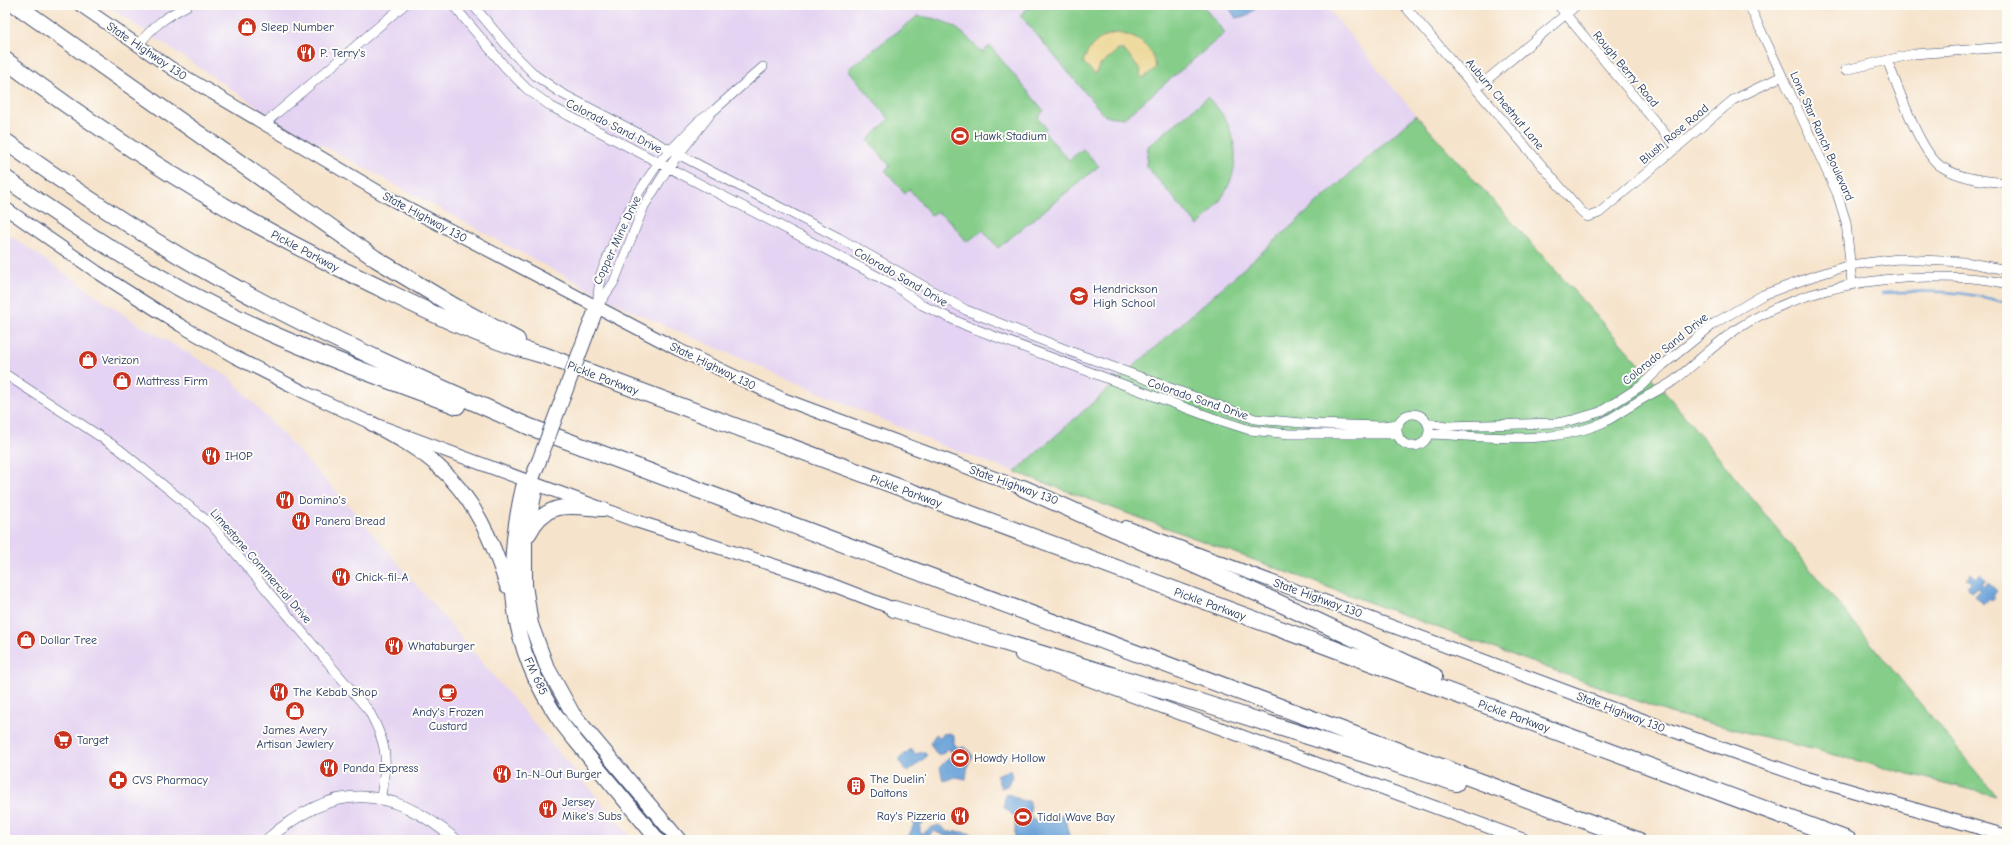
<svg xmlns="http://www.w3.org/2000/svg" width="2012" height="845" viewBox="0 0 2012 845" font-family="'Comic Neue',sans-serif">
	<style>
		.built { fill: #e4d3f2 }
		.green { fill: #85cd89; stroke: #507e74 }
		.sand { fill: #eeda9e; stroke: #84847e }
		.water { fill: #69a2d8; stroke: #42689b }
		.lines { fill: none; stroke-linecap: round; stroke-linejoin: round }
		.stream { stroke: #69a2d8; stroke-width: 2.5 }
		.minor-casing { stroke: #3c4a6e; stroke-width: 10 }
		.tertiary-casing { stroke: #3c4a6e; stroke-width: 12 }
		.secondary-casing { stroke: #3c4a6e; stroke-width: 14 }
		.primary-casing { stroke: #3c4a6e; stroke-width: 16 }
		.motorway-casing { stroke: #3c4a6e; stroke-width: 18 }
		.minor { stroke: #fff; stroke-width: 9 }
		.tertiary { stroke: #fff; stroke-width: 11 }
		.secondary { stroke: #fff; stroke-width: 12 }
		.primary { stroke: #fff; stroke-width: 14 }
		.motorway { stroke: #fff; stroke-width: 16 }
		.primary-bridge-casing { stroke: #3c4a6e; stroke-width: 16; stroke-linecap: butt }
		.primary-bridge { stroke: #fff; stroke-width: 14 }
		.labels { text-anchor: middle; stroke-width: 4; stroke-linejoin: round; paint-order: stroke }
		.poi-label { font-size: 12px; fill: #1b2f5e; stroke: #fdfcf7; text-anchor: start }
		.street-label { font-size: 12px; fill: #1b2f5e; stroke: #fdfcf7 }
	</style>
	<rect width="100%" height="100%" fill="#fdfcf7"/>
	<filter id="ink" filterUnits="userSpaceOnUse"><feTurbulence type="fractalNoise" baseFrequency=".025" numOctaves="2"/><feDisplacementMap in="SourceGraphic" scale="8" xChannelSelector="R" yChannelSelector="G"/><feConvolveMatrix kernelMatrix="1 2 1 2 8 2 1 2 1" color-interpolation-filters="sRGB"/></filter>
	<filter id="wash" filterUnits="userSpaceOnUse"><feTurbulence type="fractalNoise" baseFrequency=".012" numOctaves="4" result="noise"/><feDisplacementMap in="SourceGraphic" scale="16" xChannelSelector="R" yChannelSelector="G"/><feGaussianBlur stdDeviation="0.9" result="paint"/><feColorMatrix in="noise" values="0 0 0 0 0 0 0 0 0 0 0 0 0 0 0 0 0 1.4 0 .05"/><feComposite in="paint" operator="in"/></filter>
	<g filter="url(#wash)">
		<rect width="100%" height="100%" fill="#f6e3cb"/>
		<path class="built" d="M106,5H1325L1416,115L1015,472L943,446L632,311L587,288L285,125Z
			M5,232L133,321L229,377L345,501L633,840H5Z"/>
		<path class="green" d="M1032,5H1202L1225,33L1124,118L1105,116L1020,15Z
			M918,16C952,20 959,29 982,52L990,46L1044,111L1038,117L1046,128L1043,131L1069,160L1083,149L1099,166L998,248L983,230L967,242L951,222L937,212L931,215L909,189L905,193L885,170L890,166L868,140L889,119L848,69Z
			M1208,97C1213,104 1221,111 1225,119C1248,162 1229,196 1198,226L1146,166L1148,146Z
			M1416,115L1669,397L1996,796L1670,713L1015,472Z"/>
		<path class="sand" d="M1115,33C1136,35 1153,46 1156,68L1143,78L1140,75L1141,70L1124,50H1118L1100,65L1095,74L1083,62C1089,45 1099,37 1115,33Z"/>
		<path class="water" d="M1227,5H1260L1247,16L1236,18Z
			M1971,573L1975,578L1980,574L1986,580L1981,584L1983,587L1988,582L1997,591L1992,596L1994,598L1991,601L1988,599L1983,604L1975,595L1980,590L1977,588L1972,592L1966,586L1971,581L1966,578Z
			M949,733L954,735V744L959,748L965,747L973,756L968,764L966,779L956,777L943,781L940,767L953,753L947,748L944,753L937,755L930,743L936,734L941,738L943,734Z
			M911,749L915,754L924,752L927,756L908,772L898,760Z
			M1010,770L1012,777L1007,786L1001,788L996,775Z
			M1005,794C1014,794 1019,802 1029,801L1031,806C1029,813 1029,817 1036,821L1064,814L1070,840H1015V817L1004,807Z
			M924,816L925,821L920,826V832L922,834L930,828L939,825L948,832C958,831 972,831 979,840H965L958,835L947,837L934,831L930,834L927,840H907L917,817Z"/>
		<g class="lines">
			<path class="stream" d="M1882,293C1927,290 1963,290 2007,303"/>
		</g>
	</g>
	<g filter="url(#ink)">
		<g class="lines">
			<g class="minor-casing">
				<path id="minor" d="M453,5L506,68L527,89L552,107L894,285L922,305L967,326L1213,418L1250,430L1289,434H1398
					M473,5L514,54L536,76L561,93L839,238L966,310L1072,352L1255,419L1314,424L1381,426L1399,424
					M1404,5L1581,211L1588,217L1599,213L1733,100L1782,76
					M1558,5L1677,148
					M1749,5L1837,193L1846,222L1852,283
					M138,46C153,25 166,17 188,5
					M1887,60C1898,86 1920,154 1942,167C1961,179 1986,181 2007,183
					M1845,70L1914,54L2007,47
					M1477,88L1577,5
					M264,124L404,5
					M599,304L614,282L644,206L668,168L709,116
					M597,307L600,276L619,229L639,192L659,162L699,121L712,112L763,67
					M5,374L119,449L211,524L369,711C378,728 387,747 385,767C384,778 382,788 381,798
					M1397 430a16 16 0 1 1 32 0a16 16 0 1 1-32 0Z
					M1428,423L1446,426L1557,423L1573,420L1600,412L1641,386L1663,365L1715,323L1763,295L1811,277L1850,265L1898,259L1965,262L2007,270
					M1429,434C1485,436 1549,446 1602,423C1613,418 1623,410 1634,404C1646,396 1660,390 1672,382C1695,365 1715,343 1740,327C1797,291 1863,278 1930,277C1955,277 1982,277 2007,284"/>
			</g>
			<g class="tertiary-casing">
				<path id="tertiary" d="M267,840C333,782 389,783 456,840"/>
			</g>
			<g class="secondary-casing">
				<path id="secondary" d="M80,5L174,70L389,198L679,350L783,399L1030,491
					M5,208L97,272L180,325L235,357L304,392L371,423L636,521L817,579L902,612
					M1126,527L1662,727L1804,777L2007,836
					M1021,655L1524,840"/>
			</g>
			<g class="primary-casing">
				<path id="primary" d="M587,333L597,307
					M371,423C394,436 418,448 438,466C474,498 493,541 507,586
					M539,461L531,481L523,487C503,572 508,647 560,721C570,735 582,748 592,761C614,787 636,814 658,840
					M531,481L535,491L525,541V585L531,624L546,665L573,714L679,840
					M529,534C547,499 569,507 603,509"/>
			</g>
			<g class="motorway-casing">
				<path id="motorway" d="M16,5L376,259L452,305L517,340
					M5,60C121,147 243,223 374,285C413,304 452,324 493,339C510,346 528,351 546,356L1848,840
					M5,141C81,195 158,246 240,290C334,341 432,384 530,427L1637,840
					M5,178C88,237 174,290 268,332C330,360 394,382 457,406
					M1023,488L1279,603L1434,676
					M894,609L1197,701L1456,783"/>
			</g>
			<use href="#minor" class="minor"/>
			<use href="#tertiary" class="tertiary"/>
			<use href="#secondary" class="secondary"/>
			<use href="#primary" class="primary"/>
			<use href="#motorway" class="motorway"/>
			<g class="primary-bridge-casing">
				<path id="primary-bridge" d="M539,461L587,333"/>
			</g>
			<use href="#primary-bridge" class="primary-bridge"/>
		</g>
	</g>
	<defs>
		<g id="shop-disc" transform="scale(1)"><circle r="9.5" fill="#c8321e" stroke="#fdfcf7"/><path d="M-5-2.5h2.3a2.7 3.5 0 0 1 5.4 0H5L5.5 6h-11ZM-1.5-2.5h3a1.5 2.3 0 0 0-3 0Z" fill="#fff"/></g>
		<g id="restaurant-disc" transform="scale(1)"><circle r="9.5" fill="#c8321e" stroke="#fdfcf7"/><path d="M-5-6h1v4h1v-4h1v4h1v-4h1v5L-1.5 .5V6h-2V.5L-5-1ZM5-6V6H3V1.5H1.5Q1.5-4 5-6Z" fill="#fff"/></g>
		<g id="stadium-disc" transform="scale(1)"><circle r="9.5" fill="#c8321e" stroke="#fdfcf7"/><path d="M0-5a6.5 5 0 1 0 0 10a6.5 5 0 1 0 0-10ZM-3.5-1.8h7v3.6h-7Z" fill="#fff"/></g>
		<g id="school-disc" transform="scale(1)"><circle r="9.5" fill="#c8321e" stroke="#fdfcf7"/><path d="M0-5L7-2L0 1L-7-2ZM-4 1L0 2.5L4 1V4Q0 6-4 4Z" fill="#fff"/></g>
		<g id="cafe-disc" transform="scale(1)"><circle r="9.5" fill="#c8321e" stroke="#fdfcf7"/><path d="M-5.5-4.5H6V0H3Q3 3.5 0 3.5H-2.5Q-5.5 3.5-5.5 0ZM3-3.2v2h1.7v-2ZM-6 4.5H4V6H-6Z" fill="#fff"/></g>
		<g id="supermarket-disc" transform="scale(1)"><circle r="9.5" fill="#c8321e" stroke="#fdfcf7"/><path d="M-6-5.5h2.5l.6 2H6L4.5 2H-2.5L-4.4-4H-6ZM-1.5 3.2a1.3 1.3 0 1 0 .1 0ZM3 3.2a1.3 1.3 0 1 0 .1 0Z" fill="#fff"/></g>
		<g id="pharmacy-disc" transform="scale(1)"><circle r="9.5" fill="#c8321e" stroke="#fdfcf7"/><path d="M-2-6h4v4h4v4h-4v4h-4v-4h-4v-4h4Z" fill="#fff"/></g>
		<g id="building-disc" transform="scale(1)"><circle r="9.5" fill="#c8321e" stroke="#fdfcf7"/><path d="M-4-6H4V6H1V3H-1V6H-4ZM-2.5-4.3h1.7v1.8h-1.7ZM.8-4.3h1.7v1.8H.8ZM-2.5-1h1.7V.8h-1.7ZM.8-1h1.7V.8H.8Z" fill="#fff"/></g>
	</defs>
	<g fill-rule="evenodd">
		<use href="#shop-disc" x="247" y="27"/>
		<use href="#restaurant-disc" x="306" y="53"/>
		<use href="#stadium-disc" x="960" y="136"/>
		<use href="#school-disc" x="1079" y="296"/>
		<use href="#shop-disc" x="88" y="360"/>
		<use href="#shop-disc" x="122" y="381"/>
		<use href="#restaurant-disc" x="211" y="456"/>
		<use href="#restaurant-disc" x="285" y="500"/>
		<use href="#restaurant-disc" x="301" y="521"/>
		<use href="#restaurant-disc" x="341" y="577"/>
		<use href="#shop-disc" x="26" y="640"/>
		<use href="#restaurant-disc" x="394" y="646"/>
		<use href="#restaurant-disc" x="279" y="692"/>
		<use href="#cafe-disc" x="448" y="693"/>
		<use href="#shop-disc" x="295" y="711"/>
		<use href="#supermarket-disc" x="63" y="740"/>
		<use href="#stadium-disc" x="960" y="758"/>
		<use href="#restaurant-disc" x="329" y="768"/>
		<use href="#restaurant-disc" x="502" y="774"/>
		<use href="#pharmacy-disc" x="118" y="780"/>
		<use href="#building-disc" x="856" y="786"/>
		<use href="#restaurant-disc" x="548" y="809"/>
		<use href="#restaurant-disc" x="960" y="816"/>
		<use href="#stadium-disc" x="1023" y="817"/>
	</g>
	<g class="labels">
		<g class="poi-label">
			<text x="261" y="31">Sleep Number</text>
			<text x="320" y="57">P. Terry's</text>
			<text x="974" y="140">Hawk Stadium</text>
			<text x="1093" y="293">Hendrickson<tspan x="1093" dy="14">High School</tspan></text>
			<text x="102" y="364">Verizon</text>
			<text x="136" y="385">Mattress Firm</text>
			<text x="225" y="460">IHOP</text>
			<text x="299" y="504">Domino's</text>
			<text x="315" y="525">Panera Bread</text>
			<text x="355" y="581">Chick-fil-A</text>
			<text x="40" y="644">Dollar Tree</text>
			<text x="408" y="650">Whataburger</text>
			<text x="293" y="696">The Kebab Shop</text>
			<text x="448" y="716" text-anchor="middle">Andy's Frozen<tspan x="448" dy="14">Custard</tspan></text>
			<text x="295" y="734" text-anchor="middle">James Avery<tspan x="295" dy="14">Artisan Jewlery</tspan></text>
			<text x="77" y="744">Target</text>
			<text x="974" y="762">Howdy Hollow</text>
			<text x="343" y="772">Panda Express</text>
			<text x="516" y="778">In-N-Out Burger</text>
			<text x="870" y="783">The Duelin’<tspan x="870" dy="14">Daltons</tspan></text>
			<text x="132" y="784">CVS Pharmacy</text>
			<text x="562" y="806">Jersey<tspan x="562" dy="14">Mike's Subs</tspan></text>
			<text x="946" y="820" text-anchor="end">Ray's Pizzeria</text>
			<text x="1037" y="821">Tidal Wave Bay</text>
		</g>
		<g class="street-label">
			<text transform="translate(147 51) rotate(34)" y="4">State Highway 130</text>
			<text transform="translate(1626 69) rotate(50)" y="4">Rough Berry Road</text>
			<text transform="translate(1505 104) rotate(50)" y="4">Auburn Chestnut Lane</text>
			<text transform="translate(614 126) rotate(27)" y="4">Colorado Sand Drive</text>
			<text transform="translate(1674 134) rotate(-40)" y="4">Blush Rose Road</text>
			<text transform="translate(1822 136) rotate(66)" y="4">Lone Star Ranch Boulevard</text>
			<text transform="translate(425 217) rotate(28)" y="4">State Highway 130</text>
			<text transform="translate(617 240) rotate(-65)" y="4">Copper Mine Drive</text>
			<text transform="translate(305 251) rotate(28)" y="4">Pickle Parkway</text>
			<text transform="translate(901 277) rotate(30)" y="4">Colorado Sand Drive</text>
			<text transform="translate(1665 349) rotate(-39)" y="4">Colorado Sand Drive</text>
			<text transform="translate(713 366) rotate(26)" y="4">State Highway 130</text>
			<text transform="translate(603 378) rotate(21)" y="4">Pickle Parkway</text>
			<text transform="translate(1198 399) rotate(19)" y="4">Colorado Sand Drive</text>
			<text transform="translate(1014 485) rotate(20)" y="4">State Highway 130</text>
			<text transform="translate(906 491) rotate(20)" y="4">Pickle Parkway</text>
			<text transform="translate(261 566) rotate(49)" y="4">Limestone Commercial Drive</text>
			<text transform="translate(1318 598) rotate(20)" y="4">State Highway 130</text>
			<text transform="translate(1210 604) rotate(20)" y="4">Pickle Parkway</text>
			<text transform="translate(536 676) rotate(65)" y="4">FM 685</text>
			<text transform="translate(1621 712) rotate(21)" y="4">State Highway 130</text>
			<text transform="translate(1514 716) rotate(20)" y="4">Pickle Parkway</text>
		</g>
	</g>
	<rect width="2012" height="845" fill="none" stroke="#fdfcf7" stroke-width="20"/>
</svg>
